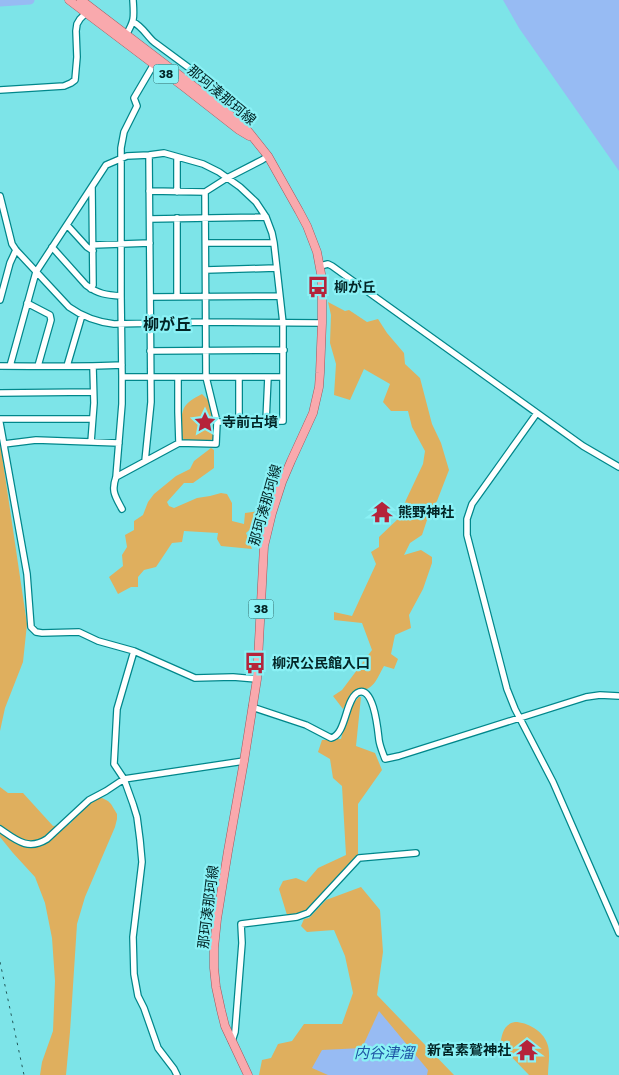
<svg xmlns="http://www.w3.org/2000/svg" width="619" height="1075" viewBox="0 0 619 1075" font-family="'Work Sans','Noto Sans JP',sans-serif">
	<style>
		.green { fill: #dfaf5e }
		.water { fill: #97bbf3 }
		.lines { fill: none; stroke-linecap: round; stroke-linejoin: round }
		.river { stroke: #97bbf3; stroke-width: 9 }
		.minor-casing { stroke: #00878b; stroke-width: 8 }
		.major-casing { stroke: #a0555a; stroke-width: 9 }
		.minor { stroke: #fff; stroke-width: 5.5 }
		.major { stroke: #f9a9ad; stroke-width: 8 }
		.rail { stroke: #225758; stroke-width: 1; stroke-dasharray: 2.5 5; stroke-linecap: butt }
		.labels { text-anchor: middle; stroke-width: 4.5; stroke-linejoin: round; paint-order: stroke }
		.shield { fill: #8af1f5; stroke: #2b6263; stroke-width: 1 }
		.shield-label { font-size: 12px; font-weight: bold; fill: #022425 }
		.street-label { font-size: 14px; fill: #022425; stroke: #8af1f5 }
		.poi-label { font-size: 14px; font-weight: bold; fill: #022425; stroke: #8af1f5; text-anchor: start }
		.water-label { font-size: 15px; font-style: italic; fill: #1d53a4; stroke: #8af1f5 }
		.quarter-label { font-size: 16px; font-weight: bold; fill: #022425; stroke: #8af1f5 }
	</style>
	<rect width="100%" height="100%" fill="#7de4e8"/>
	<path class="green" d="M328,302L345,311L349,310L367,322L378,319L387,333L404,353L405,364L420,378L432,424L441,443L449,470L437,501L430,511L422,535L410,543L404,555L421,550L432,557V563L423,589L409,615L411,628L395,635L391,654L398,659L394,669L384,666C376,680 374,691 356,691L348,700L343,709L333,696L342,690L372,650L362,623L334,620V612L352,616L376,564L371,552L379,547V537L400,517L406,500L423,464L425,451L412,427L408,411H391L383,402L390,384L364,369L350,400L334,395L336,364L330,343L331,315Z
		M202,394L210,402L214,438L211,440H184L182,437C182,412 178,406 202,394Z
		M0,442L27,624L23,662L5,708L0,731Z
		M211,448L214,450V468L193,483H184L167,502L169,506L174,508L197,498L210,496L221,493L227,494L232,503V521L244,524L245,513L267,510L264,524L255,525L246,533L252,549L221,546L217,539L218,533L184,531L182,542L172,543L156,567L144,570L138,577V587H131L118,594L109,577L123,566L122,555L127,547L125,535L134,530V521L143,515L148,502L154,494L176,476L190,469L194,461Z
		M359,697H361L356,746L375,753L382,770L358,804V857L314,904C305,912 299,916 287,915L279,889L283,881L296,878L306,882L318,868L346,855L342,786L333,778L330,759L318,752L322,740L341,739C345,724 348,708 359,697Z
		M0,787L8,793H23L53,826L70,824L80,811L98,796L108,801L111,804L117,814V819L115,827L85,897L77,924L70,1032L66,1075H40L42,1062L53,1031L55,981L52,938L45,903L35,877L13,853L0,837Z
		M361,887L380,910L383,952L377,995L454,1075H259L262,1060L271,1058L278,1044L292,1041L304,1024H342L353,993L345,956L334,930L307,932L301,926L304,919L309,918L326,900Z
		M515,1022C527,1022 543,1031 547,1043C551,1052 548,1065 548,1075H529L500,1045C502,1035 503,1024 515,1022Z"/>
	<path class="water" d="M503,0H619V171L519,28Z
		M379,1011L428,1070L427,1075H328L312,1068L322,1050L362,1048Z"/>
	<g class="lines">
		<path class="river" d="M0,2L30,0"/>
		<g class="minor-casing">
			<path id="minor" d="M133,22C142,26 147,36 154,42L223,93L228,98L229,102L224,110
				M126,35C135,20 134,17 133,0
				M0,90L64,86L71,83L75,80L77,57L76,31L77,24L80,19L86,13
				M149,191L205,192L227,178L262,160L268,156
				M177,192V157
				M0,196L12,244L16,250L69,307C83,317 97,322 114,324L206,322L322,323
				M150,219L266,217
				M67,225L87,247L93,251
				M206,243H274
				M93,245L150,243
				M52,247L86,285C98,294 106,295 121,296
				M320,266L328,264L332,266L583,446L619,467
				M206,270L276,268
				M91,289L93,285L92,187
				M151,297L280,296
				M177,297V218
				M0,300L10,263L16,250
				M27,303L50,315L51,320L38,366
				M150,351L284,350
				M0,366C41,366 81,367 122,365
				M10,366L36,272L106,165L127,156L149,155L164,153L203,164L219,172L240,187L256,202L266,217L272,233L274,243L283,323V421L217,422
				M67,366L82,315
				M122,377H283
				M178,377V412L179,443
				M0,393L93,392
				M537,413L472,504L467,519V535L507,689L515,709L553,782L619,933
				M0,419H92
				M239,421V377
				M266,421L268,377
				M0,423L27,574L31,627L36,632L42,633L79,632L98,641L134,651L195,678L233,677L257,679
				M91,442L94,403L93,367
				M4,444L36,440L119,443
				M145,461L151,402L149,155
				M116,477L179,443L216,444L217,422L206,377L205,192
				M122,509C115,496 111,491 116,477L122,404V377L121,296V148L124,132L137,106L134,98L154,64
				M134,651L117,709L114,764L124,779L133,804L137,817L140,840L142,862L133,937L134,974L138,996L144,1008L158,1048L174,1069L177,1075
				M252,707L306,725L331,738C346,735 345,701 357,693C374,683 378,732 379,740C380,747 383,753 385,759L399,756L586,697L600,695L619,696
				M0,829C16,840 28,851 47,839L89,800L106,791L124,779L244,761
				M232,1041L235,1032L242,943L241,924L297,917L308,913L359,858L416,853"/>
		</g>
		<g class="major-casing">
			<path id="major" d="M69,0L184,87L239,130L249,136
				M81,0L187,81L244,126L268,156L299,211L307,226L317,252L322,279V323L320,373L319,387L313,413L291,461L282,482L272,513L264,546L257,679L244,761L228,851L217,919L214,948V968L216,987L221,1010L225,1026L248,1075"/>
		</g>
		<use href="#minor" class="minor"/>
		<use href="#major" class="major"/>
		<path class="rail" d="M0,962L24,1075"/>
	</g>
	<defs>
		<g id="bus-bare" transform="scale(1.725)"><path d="M-5-6H5V4H4V6H2V4H-2V6H-4V4H-5ZM-3.5-4V0h7V-4ZM-3.5 1.2v1.5H-2V1.2ZM2 1.2v1.5H3.5V1.2Z" fill="#b5233a" stroke="#8af1f5" stroke-width="2.5" paint-order="stroke"/></g>
		<g id="sight-bare" transform="scale(1.725)"><path d="M0-6L1.8-2.2L6-1.7L2.9 1.2L3.7 5.4L0 3.3L-3.7 5.4L-2.9 1.2L-6-1.7L-1.8-2.2Z" fill="#b5233a" stroke="#8af1f5" stroke-width="2.5" paint-order="stroke"/></g>
		<g id="temple-bare" transform="scale(1.725)"><path d="M0-6L5-2H3V0L6.5 2.5H4V6H1.5V3h-3V6H-4V2.5H-6.5L-3 0V-2H-5Z" fill="#b5233a" stroke="#8af1f5" stroke-width="2.5" paint-order="stroke"/></g>
	</defs>
	<g fill-rule="evenodd">
		<use href="#bus-bare" x="318" y="287"/>
		<use href="#sight-bare" x="205" y="422"/>
		<use href="#temple-bare" x="382" y="512"/>
		<use href="#bus-bare" x="255" y="663"/>
		<use href="#temple-bare" x="527" y="1050"/>
	</g>
	<g class="labels">
		<g class="shield">
			<rect x="153.5" y="64.5" width="25" height="19" rx="4"/>
			<rect x="248.5" y="599.5" width="25" height="19" rx="4"/>
		</g>
		<g class="shield-label">
			<text x="166" y="78">38</text>
			<text x="261" y="613">38</text>
		</g>
		<g class="street-label">
			<text transform="translate(222 95) rotate(40)" y="5">那珂湊那珂線</text>
			<text transform="translate(265 505) rotate(-74)" y="5">那珂湊那珂線</text>
			<text transform="translate(208 907) rotate(-83)" y="5">那珂湊那珂線</text>
		</g>
		<g class="poi-label">
			<text x="334" y="292">柳が丘</text>
			<text x="222" y="427">寺前古墳</text>
			<text x="398" y="517">熊野神社</text>
			<text x="272" y="668">柳沢公民館入口</text>
			<text x="511" y="1055" text-anchor="end">新宮素鷲神社</text>
		</g>
		<g class="water-label">
			<text x="384" y="1058">内谷津溜</text>
		</g>
		<g class="quarter-label">
			<text x="167" y="330">柳が丘</text>
		</g>
	</g>
</svg>
